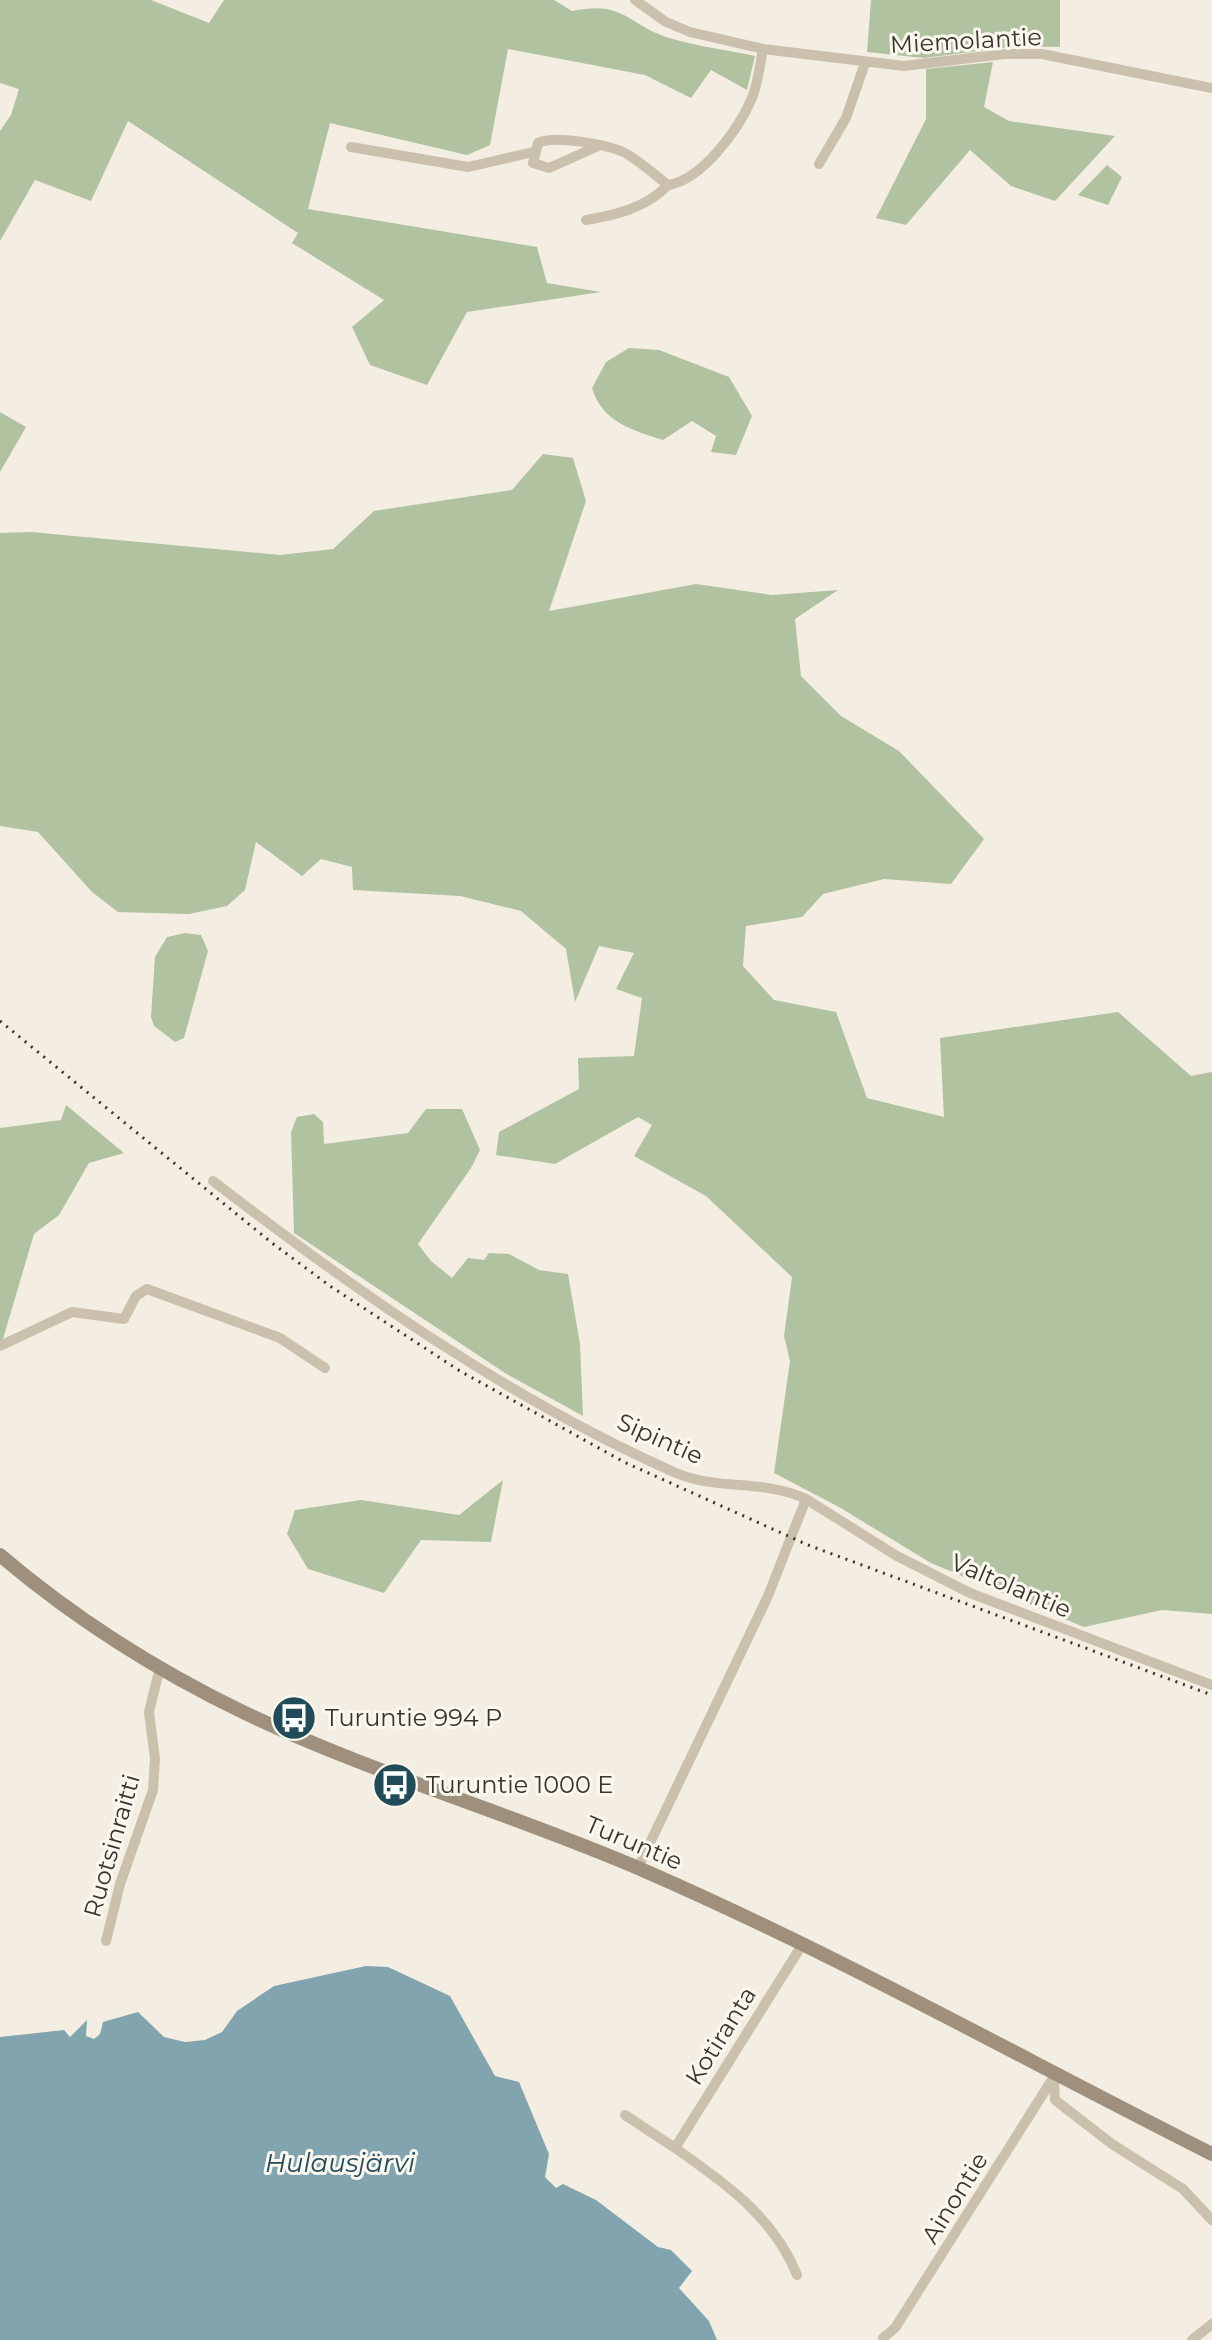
<svg xmlns="http://www.w3.org/2000/svg" width="1212" height="2340" viewBox="0 0 1212 2340" font-family="Montserrat,sans-serif">
	<style>
		.green { fill: #b1c2a1 }
		.water { fill: #81a4af }
		.lines { fill: none; stroke-linecap: round; stroke-linejoin: round }
		.minor { stroke: #cbc0ad; stroke-width: 10 }
		.secondary { stroke: #9f907e; stroke-width: 14 }
		.rail { stroke: #39332b; stroke-width: 3; stroke-dasharray: 2 6; stroke-linecap: butt }
		.labels { text-anchor: middle; stroke-width: 6; stroke-linejoin: round; paint-order: stroke }
		.street-label { font-size: 24px; fill: #39332b; stroke: #faf7ee }
		.poi-label { font-size: 24px; fill: #39332b; stroke: #faf7ee; text-anchor: start }
		.water-label { font-size: 26px; font-style: italic; fill: #224b5a; stroke: #faf7ee }
	</style>
	<rect width="100%" height="100%" fill="#f3eee1"/>
	<path class="green" d="M0,0H151L209,23L224,0H554L572,11C624,0 628,25 669,38C696,46 727,50 755,56L747,90L711,70L691,98L645,75L508,49L490,145L467,155L330,123L308,209L537,247L547,283L601,292L467,312L427,385L370,365L352,327L384,300L292,243L298,233L128,121L91,201L35,180L0,241V131L11,115L19,89L0,83Z
		M871,0H1060V47L1018,46L924,58L867,52Z
		M993,62L984,107L1009,121L1115,136L1055,201L1011,186L970,150L906,225L876,218L926,119V69Z
		M1107,165L1122,177L1108,205L1078,195Z
		M629,348L659,350L729,377L752,416L736,455L711,452L716,436L692,421L663,440C632,430 602,422 592,388L606,362Z
		M0,412L26,427L0,472Z
		M543,454L573,458L586,501L549,611L696,584L772,595L838,590L795,619L801,676L841,716L899,751L984,839L951,884L884,879L823,894L802,917L746,926L743,966L774,1000L836,1012L867,1098L944,1117L940,1038L1118,1012L1191,1076L1212,1072V1614L1162,1610L1084,1627L931,1563L839,1507L774,1473L790,1361L784,1336L792,1277L706,1196L634,1156L652,1125L638,1117L555,1164L496,1155L499,1132L579,1089L578,1058L634,1056L642,998L616,989L634,953L599,946L575,1002L566,949L521,911L460,896L353,890L352,867L321,859L302,876L256,842L245,890L227,906L189,914L118,912L92,892L38,832L0,826V533L31,532L280,555L333,549L374,511L512,490Z
		M185,933L201,935L208,951L184,1038L175,1042L154,1026L151,1017L155,957L167,937Z
		M66,1105L124,1153L89,1163L59,1215L34,1234L0,1349V1128L61,1120Z
		M426,1109H462L480,1150L471,1168L418,1244L431,1261L452,1278L468,1258L484,1260L489,1253L509,1254L539,1270L568,1274L580,1344L583,1416L505,1373L294,1233L291,1132L297,1117L314,1114L323,1122L324,1144L408,1133Z
		M503,1480L491,1542L421,1540L384,1593L308,1569L287,1534L295,1510L361,1500L459,1515Z"/>
	<path class="water" d="M366,1966L388,1967L450,1996L495,2076L519,2082L549,2154L545,2177L556,2188L563,2184L596,2200L658,2247L671,2250L692,2271L679,2288L709,2321L717,2340H0V2037L64,2030L70,2037L87,2020L86,2036L94,2039L100,2034L103,2022L138,2012L164,2037L185,2042L205,2040L222,2032L237,2011L274,1986Z"/>
	<g class="lines">
		<path class="minor" d="M635,0L666,22L690,32L763,49L904,66L1004,54H1042L1212,88
			M351,147L468,167L533,152
			M596,147L549,168L533,163L538,143C554,135 603,144 621,151C637,158 653,174 668,185C702,180 739,129 752,98C758,83 760,65 763,49
			M819,164L846,118L865,63
			M586,220C616,215 646,208 668,185
			M213,1181C357,1292 509,1399 676,1473C718,1491 764,1479 806,1499L768,1596L638,1868
			M0,1346L72,1312L124,1319L136,1296L147,1289L280,1338L325,1368
			M806,1499L897,1556L970,1593L1212,1685
			M106,1941L120,1884L153,1790L155,1759L149,1712L160,1667
			M1054,2081L1055,2100L1112,2144L1183,2189L1212,2220
			M625,2115L675,2148
			M797,2275C774,2217 724,2182 675,2148L802,1945
			M883,2338L895,2328L1055,2075
			M1192,2340L1212,2324"/>
		<path class="secondary" d="M0,1555C74,1618 158,1671 245,1713C373,1774 514,1814 645,1871C838,1955 1023,2059 1212,2154"/>
		<path class="rail" d="M0,1021L272,1243L330,1286L460,1371L624,1462L808,1545L1212,1695"/>
	</g>
	<defs>
		<g id="bus-disc" transform="scale(2.3)"><circle r="9.5" fill="#224b5a" stroke="#faf7ee"/><path d="M-5-6H5V4H4V6H2V4H-2V6H-4V4H-5ZM-3.5-4V0h7V-4ZM-3.5 1.2v1.5H-2V1.2ZM2 1.2v1.5H3.5V1.2Z" fill="#fff"/></g>
	</defs>
	<g fill-rule="evenodd">
		<use href="#bus-disc" x="294" y="1718"/>
		<use href="#bus-disc" x="395" y="1785"/>
	</g>
	<g class="labels">
		<g class="street-label">
			<text transform="translate(966 41) rotate(-3)" y="8">Miemolantie</text>
			<text transform="translate(660 1439) rotate(24)" y="8">Sipintie</text>
			<text transform="translate(1011 1586) rotate(23)" y="8">Valtolantie</text>
			<text transform="translate(634 1843) rotate(23)" y="8">Turuntie</text>
			<text transform="translate(112 1846) rotate(-74)" y="8">Ruotsinraitti</text>
			<text transform="translate(721 2036) rotate(-58)" y="8">Kotiranta</text>
			<text transform="translate(955 2198) rotate(-58)" y="8">Ainontie</text>
		</g>
		<g class="poi-label">
			<text x="325" y="1726">Turuntie 994 P</text>
			<text x="426" y="1793">Turuntie 1000 E</text>
		</g>
		<g class="water-label">
			<text x="340" y="2172">Hulausjärvi</text>
		</g>
	</g>
</svg>
